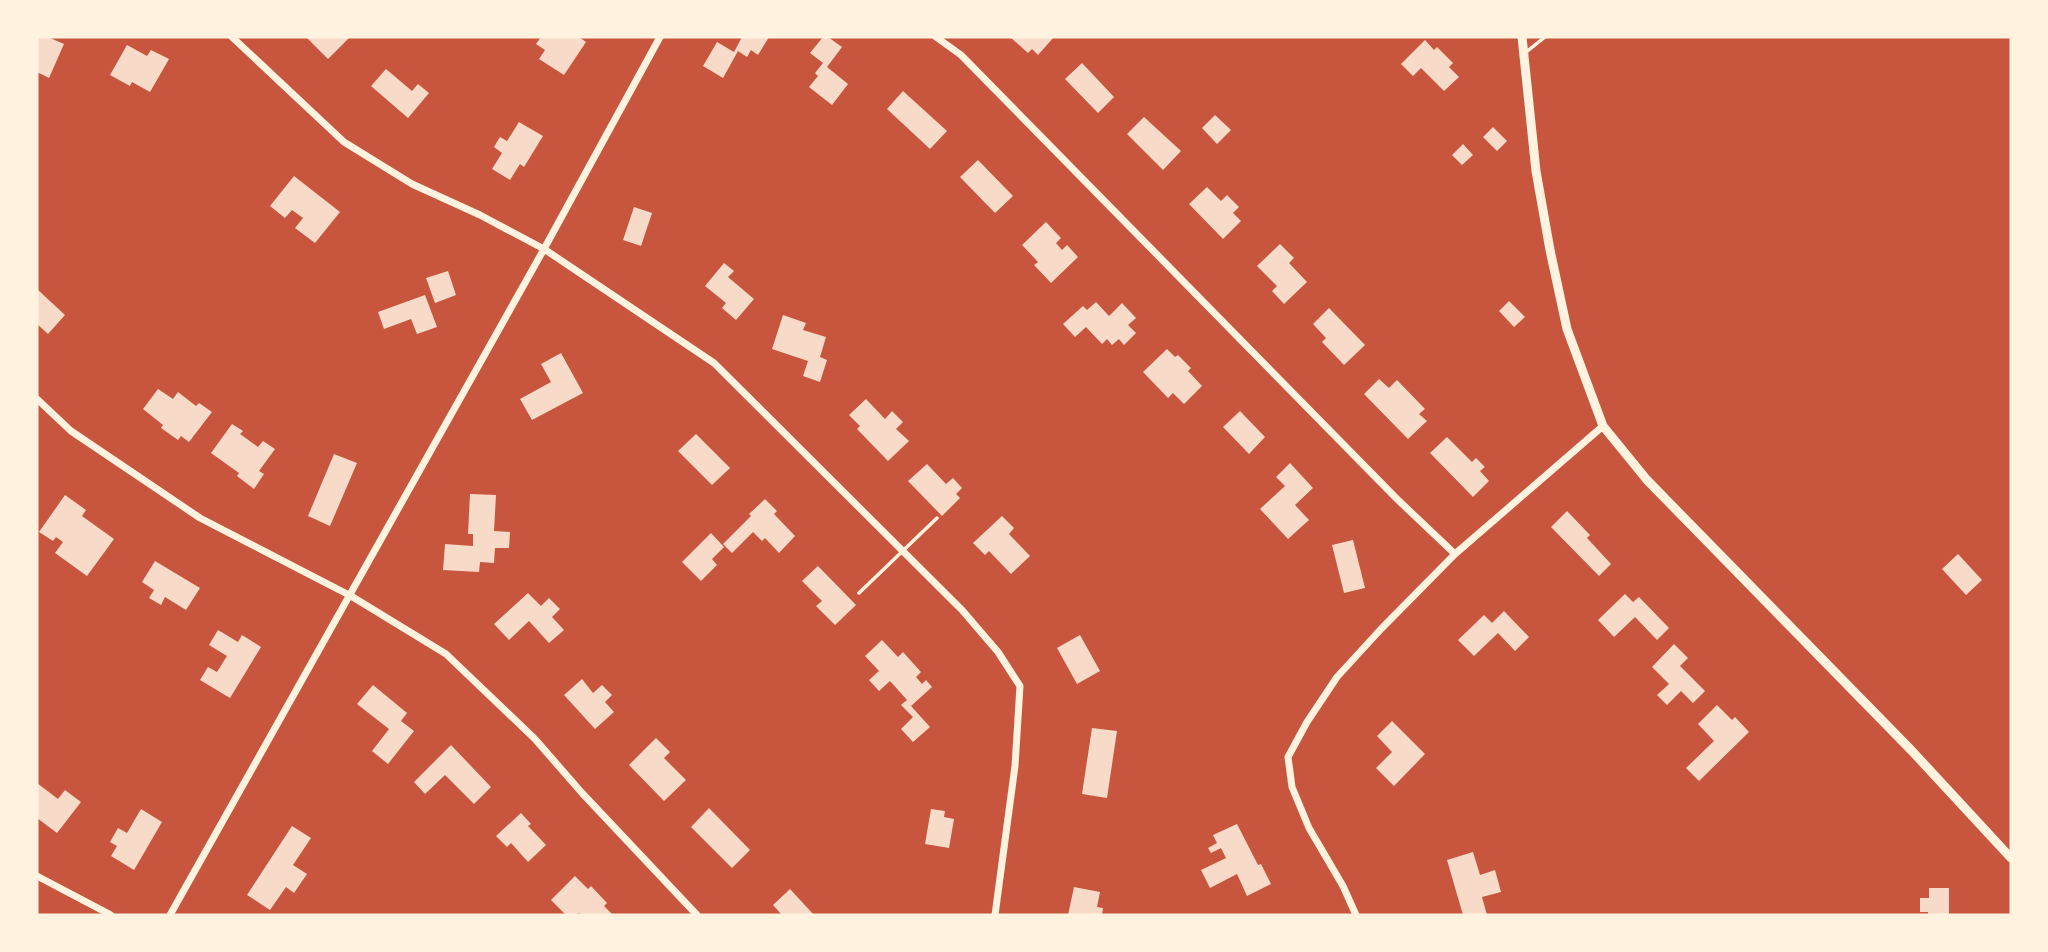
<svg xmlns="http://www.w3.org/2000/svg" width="2048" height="952" viewBox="0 0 2048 952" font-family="Figtree,sans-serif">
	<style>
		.building { fill: #f7dbc8 }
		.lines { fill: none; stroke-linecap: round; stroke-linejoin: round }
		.service { stroke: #fff3e0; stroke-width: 3.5 }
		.minor { stroke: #fff3e0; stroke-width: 7 }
		.tertiary { stroke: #fff3e0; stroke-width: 9 }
	</style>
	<rect width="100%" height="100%" fill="#c8553d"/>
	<path class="building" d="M37,37H48L64,44L49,78L37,72Z
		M306,37H350L328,59Z
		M541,37H579L586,42L564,75L539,59L545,50L536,44Z
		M742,37H769L758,55L751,50L747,57L738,51L723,78L703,66L717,42L734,52Z
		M823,37H828L842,47L827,67L848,84L832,105L809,87L818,76L815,73L823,63L810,53Z
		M1010,37H1054L1038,55L1032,49L1028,53Z
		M1425,40L1434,50L1437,47L1453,63L1449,67L1459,77L1444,91L1421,68L1413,76L1401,64Z
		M127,45L147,56L151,50L169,59L150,92L132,82L130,86L110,75Z
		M1082,63L1114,97L1098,113L1065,79Z
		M386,69L412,91L418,84L429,93L408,118L371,86Z
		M903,91L947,131L930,149L887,109Z
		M1215,115L1231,130L1217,144L1202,128Z
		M1144,117L1181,151L1163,170L1127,134Z
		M519,122L543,136L524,167L520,164L510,180L492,169L502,153L494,147L500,137L507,141Z
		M1493,127L1507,141L1497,151L1483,137Z
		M1463,144L1473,155L1462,165L1452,155Z
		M978,160L1013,196L995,213L960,177Z
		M294,176L340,212L315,243L295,228L303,218L292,210L285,218L270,206Z
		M1207,187L1221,201L1227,195L1239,207L1233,213L1241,221L1223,239L1189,204Z
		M634,207L652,213L641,246L623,240Z
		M1046,222L1061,238L1056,243L1062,250L1067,245L1078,257L1051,283L1034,265L1038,262L1022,245Z
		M1280,244L1294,258L1289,263L1307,282L1284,304L1272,291L1277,286L1257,266Z
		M724,263L734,271L728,277L754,299L736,320L722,308L726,303L705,286Z
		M448,271L456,295L435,303L426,278Z
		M37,289L65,315L48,334L37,324Z
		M425,295L437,327L417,334L411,319L384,329L378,312Z
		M1509,301L1525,317L1514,327L1499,311Z
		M1096,302L1109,316L1122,303L1136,318L1128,325L1136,333L1124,345L1119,339L1112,345L1107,339L1102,344L1086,327L1075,337L1063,324L1083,306L1087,310Z
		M1329,308L1365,345L1344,365L1322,342L1326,338L1313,324Z
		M783,315L806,323L803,330L826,337L820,357L827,360L820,382L803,376L808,361L772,349Z
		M1167,349L1175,357L1178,355L1191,368L1188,371L1202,386L1184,404L1173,393L1168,398L1143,372Z
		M561,353L583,393L532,420L520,399L551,382L541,364Z
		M1379,379L1389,388L1397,380L1425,409L1419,414L1427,421L1408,439L1364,394Z
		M158,389L173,399L178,392L196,406L199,403L212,412L189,442L181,436L178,440L161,428L163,425L143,409Z
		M866,399L885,419L892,411L903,422L896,429L909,441L888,461L857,429L860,426L849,415Z
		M1240,411L1265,437L1249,454L1223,427Z
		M232,424L243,431L240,434L258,447L263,441L275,449L259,471L264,474L254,489L237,476L239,473L211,453Z
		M696,434L730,468L712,485L678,451Z
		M1447,437L1472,462L1476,458L1485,467L1480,471L1489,481L1473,497L1430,453Z
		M334,454L357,463L330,526L308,516Z
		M1290,463L1313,488L1295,505L1309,520L1288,539L1260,509L1285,486L1276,477Z
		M927,464L946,484L953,478L962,488L956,494L960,498L942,516L908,481Z
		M470,494L496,495L494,531L510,532L509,548H495L494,563L480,562L479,572L443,570L445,544L473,546V534H468Z
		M65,495L86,510L82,516L114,539L87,576L55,553L63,542L56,537L53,541L39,532Z
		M765,499L777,511L774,514L795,536L779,553L765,538L762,541L753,532L732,553L723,544L751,516L749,514Z
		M1567,511L1590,535L1587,538L1611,564L1599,576L1551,527Z
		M1002,516L1014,528L1009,534L1030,556L1011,574L989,551L985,555L973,543Z
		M711,533L724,547L712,559L717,565L701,581L682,562Z
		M1353,540L1365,588L1344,593L1332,545Z
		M1958,554L1982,580L1966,595L1942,569Z
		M155,561L200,588L186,610L165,597L161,605L149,598L154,590L142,582Z
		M818,566L856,605L835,625L816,606L822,601L802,581Z
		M528,593L541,606L549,598L560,609L552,617L564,630L549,643L529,621L509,640L494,624Z
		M1625,594L1633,602L1639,597L1669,628L1657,640L1635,617L1614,637L1598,620Z
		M1504,611L1529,637L1515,651L1498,633L1474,656L1458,640L1484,615L1492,623Z
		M218,630L238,642L242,635L261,647L230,698L200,680L208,667L217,672L227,656L209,645Z
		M1080,635L1100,671L1077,684L1057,648Z
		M882,640L898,657L903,652L921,672L916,677L922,684L926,680L932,687L911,706L930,727L913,742L901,729L913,717L901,705L907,700L890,681L879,691L869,680L879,671L865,656Z
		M1674,644L1688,658L1680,666L1705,691L1693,703L1681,691L1667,705L1657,695L1669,684L1652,667Z
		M582,679L593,693L602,685L612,695L605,702L614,712L595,729L564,695Z
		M373,685L407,713L401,721L414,731L388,764L372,751L389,729L357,704Z
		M1717,705L1732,720L1735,717L1749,732L1699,781L1686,768L1714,741L1698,724Z
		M1392,721L1425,754L1394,786L1376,768L1392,752L1377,736Z
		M1092,728L1117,731L1107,798L1082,794Z
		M656,738L670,752L664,758L686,780L664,801L629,765Z
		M451,745L491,787L474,804L445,775L425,794L414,782Z
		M37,783L58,799L65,790L81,802L57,833L37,818Z
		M709,808L750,850L732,868L691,827Z
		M141,809L162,822L134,870L111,856L117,846L110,842L118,828L127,833Z
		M931,809L945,811L944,817L954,819L949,848L925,844Z
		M521,813L531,824L528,826L546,845L528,862L511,843L507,847L496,836Z
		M1237,824L1258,865L1261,864L1271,884L1247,896L1237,874L1210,888L1201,870L1226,858L1221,848L1211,853L1208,848L1217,843L1213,835Z
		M292,826L311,838L293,865L307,874L294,893L286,887L270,910L247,895Z
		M1473,852L1480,875L1495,870L1501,892L1482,897L1487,915H1463L1447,860Z
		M575,876L588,889L591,886L607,903L604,906L613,915H581L579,913L576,915H566L551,900Z
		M1074,887L1100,892L1097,907L1103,908L1102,915H1068Z
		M1929,888H1949V915H1928V912H1920V898H1929Z
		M790,889L814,915H782L773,905Z"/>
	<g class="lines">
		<path class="service" d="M1525,53L1545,37
			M859,593L937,518"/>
		<path class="minor" d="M232,37L344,142L412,184L480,215L544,249L714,363L962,610L998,652L1020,686L1015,766L995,915
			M936,37L961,55L1397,499L1455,554
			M37,399L71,431L200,518L351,596L446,654L535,739L582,793L697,915
			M37,876L111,915
			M170,915L544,249L660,37
			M1356,915L1343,886L1309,828L1292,787L1288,757L1307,722L1337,677L1381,629L1455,554L1603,426"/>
		<path class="tertiary" d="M1522,37L1536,171L1550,250L1567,329L1603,426L1647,480L1912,751L2011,858"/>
	</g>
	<rect width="2048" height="952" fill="none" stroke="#fff3e0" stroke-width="77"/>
</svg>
